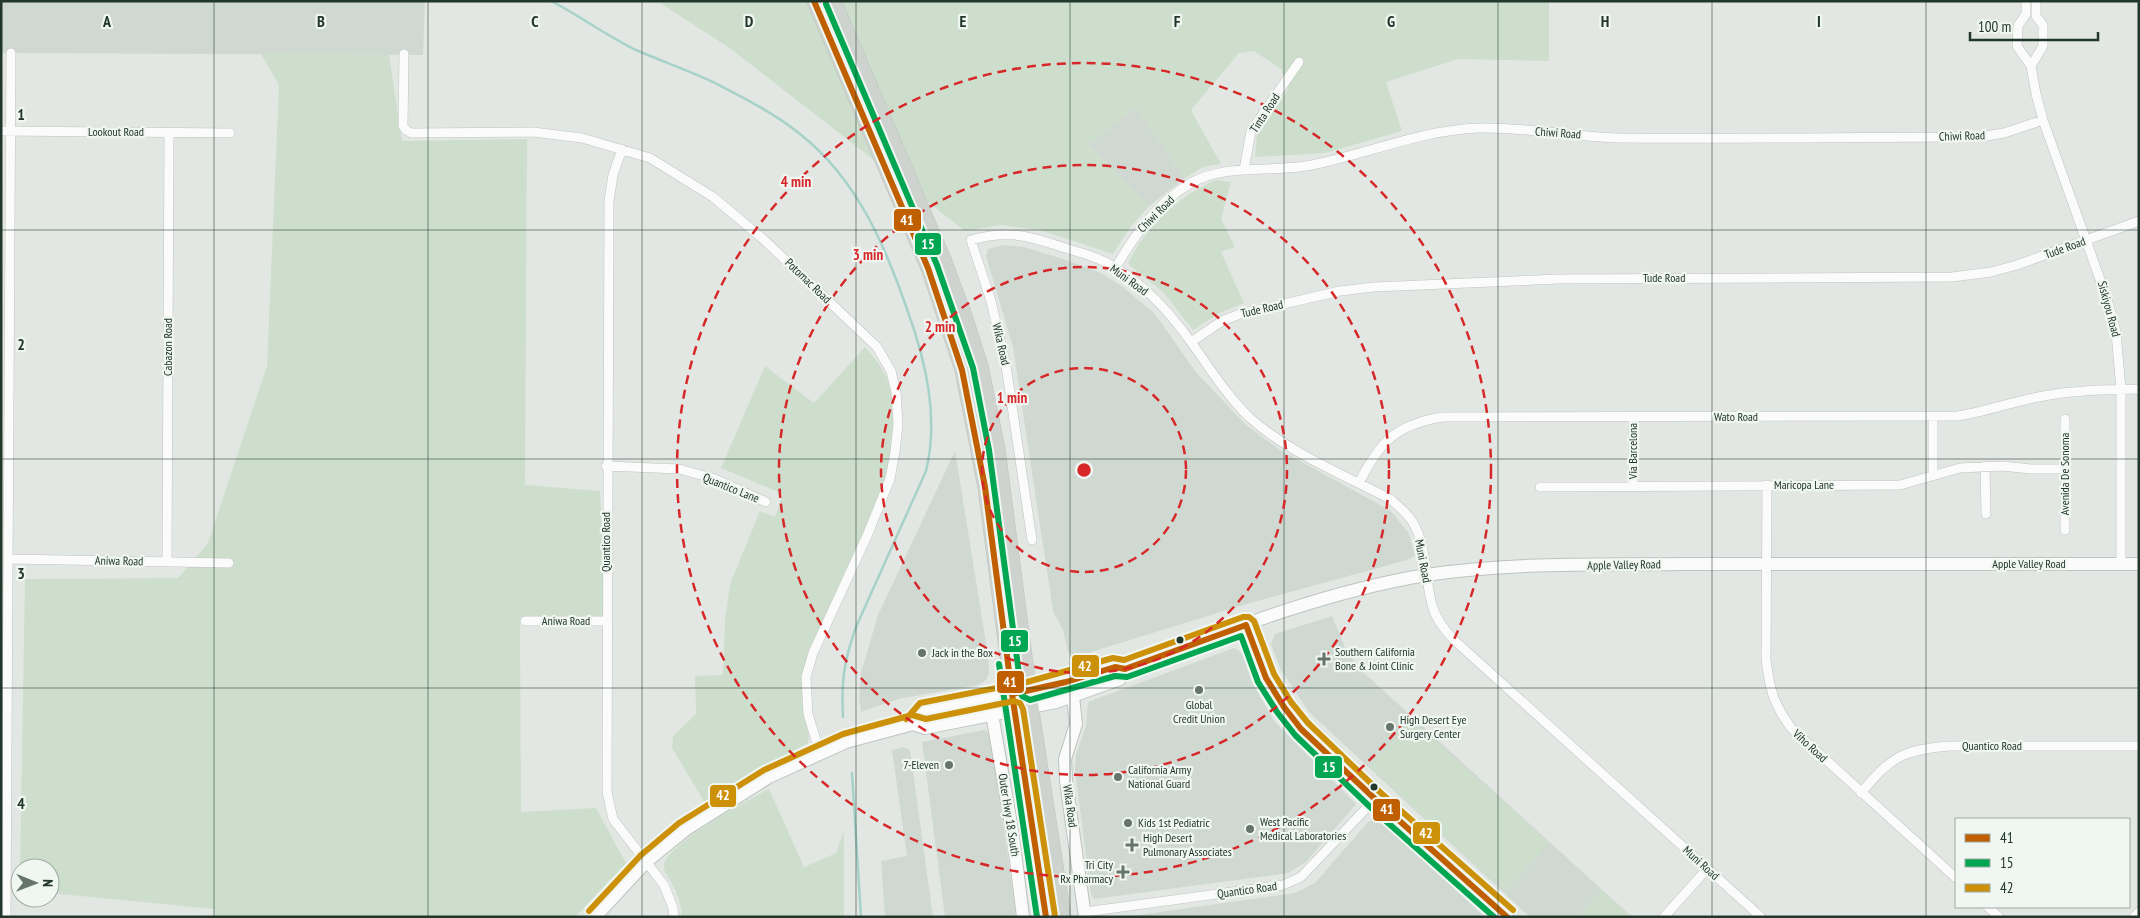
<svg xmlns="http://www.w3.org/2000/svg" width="2140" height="918" viewBox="0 0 2140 918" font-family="'PT Sans Narrow',sans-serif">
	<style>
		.built { fill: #d0d8d2 }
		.green { fill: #cddfcc }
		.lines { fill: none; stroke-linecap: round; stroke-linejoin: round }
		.stream { stroke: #a6d2ca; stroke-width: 2.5 }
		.street-casing { stroke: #bfc4c0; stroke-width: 10 }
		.secondary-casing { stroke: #bdc3be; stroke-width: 14 }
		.primary-casing { stroke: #bcc3be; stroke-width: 15 }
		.street { stroke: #fbfbfb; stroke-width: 9 }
		.secondary { stroke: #fbfbfb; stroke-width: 12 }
		.primary { stroke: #ced3cf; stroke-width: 14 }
		.bus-1-casing { stroke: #f0f6f1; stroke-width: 10 }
		.bus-2-casing { stroke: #f0f6f1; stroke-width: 10 }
		.bus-3-casing { stroke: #f0f6f1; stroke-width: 10 }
		.bus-1 { stroke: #bf5f00; stroke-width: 6 }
		.bus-2 { stroke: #00a651; stroke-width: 6 }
		.bus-3 { stroke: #cc9009; stroke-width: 6 }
		.grid { fill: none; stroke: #22372b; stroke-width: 1; stroke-opacity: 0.55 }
		.ring { fill: none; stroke: #d62828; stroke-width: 2.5; stroke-dasharray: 9 6 }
		.bus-dot { fill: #22372b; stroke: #f0f6f1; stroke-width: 2 }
		.poi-dot { fill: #65756b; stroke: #f0f6f1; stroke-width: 2 }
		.labels { text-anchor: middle; stroke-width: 4.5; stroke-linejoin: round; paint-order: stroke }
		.street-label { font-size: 12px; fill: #22372b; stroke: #f0f6f1 }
		.poi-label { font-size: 12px; fill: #22372b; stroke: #f0f6f1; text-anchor: start }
		.grid-label { font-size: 16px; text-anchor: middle; font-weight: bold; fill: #22372b; stroke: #f0f6f1; stroke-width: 4.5; stroke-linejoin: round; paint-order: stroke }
		.centre { fill: #d62828; stroke: #f0f6f1; stroke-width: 2.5 }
		.ring-label { font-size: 15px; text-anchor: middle; font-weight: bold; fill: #d62828; stroke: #f0f6f1; stroke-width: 4.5; stroke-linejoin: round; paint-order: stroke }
		.line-badge { stroke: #f0f6f1; stroke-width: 2 }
		.badge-label { font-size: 14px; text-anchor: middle; font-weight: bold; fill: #fff }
	</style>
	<rect width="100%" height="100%" fill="#e2e7e3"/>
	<path class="built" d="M1,1H425L423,55L1,53Z
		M1136,107L1185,178L1149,206L1088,144Z
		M1004,245L1024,247L1066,260L1101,273L1122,286L1155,314L1195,371L1246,425L1280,450L1391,511L1409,534L1415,556L1407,560L1250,603L1091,652L1088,655L1076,657L1068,652L1063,630L1053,611L1013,347L986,256L988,249Z
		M955,451L988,655L989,673L986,680L978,685L898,699L861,712L859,699L861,673L878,615Z
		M1332,616L1346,650L1363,672L1632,917H1530L1309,712L1281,670L1271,644L1275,634Z
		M1234,648L1242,653L1252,682L1274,721L1356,804L1306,862L1288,873L1094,899L1091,894L1075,770L1076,755L1086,726L1088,702Z
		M984,730L991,735L1016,917H945L922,742Z
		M903,747L910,750L933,917H885L881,861L907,856L892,750Z
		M1379,820L1485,917H1124L1295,893L1315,883L1369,821Z"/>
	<path class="green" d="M657,1H1549V61L1458,59L1386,82L1402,131L1325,153L1255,157L1257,133L1288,89L1281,69L1254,51L1239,53L1191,110L1221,164L1203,167L1185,178L1136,107L1088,144L1149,206L1129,229L1113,254L1040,230L1001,225L965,231L731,49Z
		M261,54L389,55L402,141L527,139L525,485L600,491L606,621H520L521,812L596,808L626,863L575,917H214V909L50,893V868H20L25,579L178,578L208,543L267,366L279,85Z
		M1216,180L1231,182L1221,219L1235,247L1221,252L1244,303L1220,313L1193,330L1163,292L1128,264C1145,226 1179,196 1216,180Z
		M865,347C873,356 882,366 887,379C899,415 891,457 881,493L808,653C804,669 801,684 802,700C802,713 811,733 808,743L705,803L672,748L673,736L696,714L695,676L723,675L725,621L730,584L760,511L775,517L783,494L721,468L765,366L814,403Z
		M1412,720L1549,843L1505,892L1369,766Z
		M769,789L804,867L836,853L844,831V917H682C681,905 678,894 672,884C670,879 664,873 664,867C661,846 752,798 769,789Z
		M1602,890L1631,917H1578Z"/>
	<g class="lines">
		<path class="stream" d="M551,1C580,16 607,36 636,50C661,61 688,70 713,82C742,97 774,113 800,134C857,179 885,245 908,312C926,362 939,418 926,471L856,627C844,661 841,681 843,717
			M852,773L861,917"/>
		<g class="street-casing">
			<path id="street" d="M2026,1V14L2018,26L2017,46L2031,66L2036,94L2043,120L2107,299L2116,332L2121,390V564
				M404,54L403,126L406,130L411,133L533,132L582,138L650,158L713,197L762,238L877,347L891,371L896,392L898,424L895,452L890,479L867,536L813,653L806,677L808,714L820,753
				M2031,66L2043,46V25L2036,16V1
				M1,131L230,133
				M622,149L613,175L609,201L607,792L613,819L664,885L673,908L674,917
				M1244,170L1251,131L1299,62
				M1116,267C1135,235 1157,202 1191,183C1227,163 1272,173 1312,165C1368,154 1424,129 1481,128C1527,127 1573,137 1618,138C1739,139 1859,137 1980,137L2004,133L2043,120
				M1191,342L1222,321L1240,314L1340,291L1374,287L1559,279L1952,277L1991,272L2017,265L2139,221
				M606,466L679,469L715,479L766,502
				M1985,466L1986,514
				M1933,475V417
				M1359,483C1380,441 1396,425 1442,417L1958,416C1985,412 2011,402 2038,397C2071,390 2105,390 2139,389
				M1767,485L1766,660C1770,690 1773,703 1791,728L1956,878
				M1633,486V417
				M1540,487L1900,485L1960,468L2002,466L2031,469H2065
				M2065,530V419
				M1032,540L1006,366L991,301L971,240C1006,230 1026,235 1059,246C1078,252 1099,257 1116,268C1146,286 1171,314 1191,342C1210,368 1226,395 1249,417C1289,453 1342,474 1390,499C1398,506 1406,512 1412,521C1428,546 1424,580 1433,608C1437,621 1446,631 1454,640L1761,917
				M9,559L229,563
				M167,562L169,132
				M525,621H606
				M1861,793C1891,757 1902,750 1949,746H2139
				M1988,907L1999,917
				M1085,912L1283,885L1301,877L1375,799
				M6,917L11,53
				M1664,917L1707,869
				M2134,917L2139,912"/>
		</g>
		<g class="secondary-casing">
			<path id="secondary" d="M1246,625L1266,678L1284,707L1301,729L1375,799L1507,917
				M1073,696L1076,724L1065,759L1066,781L1085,917
				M992,714L1013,836L1023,917
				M913,724L923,711L1029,691L1115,667L1125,669C1223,632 1323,592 1426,575C1511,562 1598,565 1684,564C1836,563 1987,565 2139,564
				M595,917L647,861L685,830L769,777L846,742L913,724L925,728L1056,702L1120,679L1125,669"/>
		</g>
		<g class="primary-casing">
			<path id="primary" d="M814,1L928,268L962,370L985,487L1012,694L1046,917
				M834,1L945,262L964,313L981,366L998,449L1033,718L1064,917"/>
		</g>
		<use href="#street" class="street"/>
		<use href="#secondary" class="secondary"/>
		<use href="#primary" class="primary"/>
		<g class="bus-1-casing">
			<path id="bus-1" d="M814,1L928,268L962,370L985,487L1012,694L1046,917
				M1246,625L1266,678L1284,707L1301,729L1375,799L1507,917
				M1012,694L1066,682L1115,667L1125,669L1246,625"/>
		</g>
		<g class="bus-2-casing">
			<path id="bus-2" d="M826,4L937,265L973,368L989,450L1022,696L1030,700L1115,676L1127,677L1241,636L1258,682L1277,712L1295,735L1369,806L1494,917
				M999,664L1037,917"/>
		</g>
		<g class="bus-3-casing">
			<path id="bus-3" d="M906,719L920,703L1027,682L1113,658L1124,660L1243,617H1249L1254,621L1274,674L1291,702L1308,723L1381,793L1513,910
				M589,911L641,855L679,823L764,770L843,734L912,715L926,719L1014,701L1020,703L1023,709L1055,916"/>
		</g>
		<use href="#bus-1" class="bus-1"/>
		<use href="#bus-2" class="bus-2"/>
		<use href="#bus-3" class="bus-3"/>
	</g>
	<path class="grid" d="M214,1V917M428,1V917M642,1V917M856,1V917M1070,1V917M1284,1V917M1498,1V917M1712,1V917M1926,1V917M1,230H2139M1,459H2139M1,688H2139"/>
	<g class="ring">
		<circle cx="1084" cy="470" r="102"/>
		<circle cx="1084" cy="470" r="203"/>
		<circle cx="1084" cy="470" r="305"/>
		<circle cx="1084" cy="470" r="407"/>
	</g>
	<g class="bus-dot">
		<circle cx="1180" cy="640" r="4.5"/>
		<circle cx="1374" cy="787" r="4.5"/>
	</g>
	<g class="poi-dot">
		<circle cx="922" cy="653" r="5"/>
		<path d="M1321.5 651.5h5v5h5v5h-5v5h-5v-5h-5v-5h5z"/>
		<circle cx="1199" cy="690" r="5"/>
		<circle cx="1390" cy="727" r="5"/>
		<circle cx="949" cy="765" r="5"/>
		<circle cx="1118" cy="777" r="5"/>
		<circle cx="1128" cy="823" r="5"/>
		<circle cx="1250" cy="829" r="5"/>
		<path d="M1129.5 837.5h5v5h5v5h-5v5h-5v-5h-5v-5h5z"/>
		<path d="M1120.5 864.5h5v5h5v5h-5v5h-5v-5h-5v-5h5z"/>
	</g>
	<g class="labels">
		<g class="street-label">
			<text transform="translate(1265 113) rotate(-57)" y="4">Tinta Road</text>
			<text x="116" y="136">Lookout Road</text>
			<text transform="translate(1558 133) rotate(4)" y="4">Chiwi Road</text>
			<text transform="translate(1962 136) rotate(-2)" y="4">Chiwi Road</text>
			<text transform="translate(1156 214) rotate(-45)" y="4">Chiwi Road</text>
			<text transform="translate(2065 248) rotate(-20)" y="4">Tude Road</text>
			<text x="1664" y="282">Tude Road</text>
			<text transform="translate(1129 280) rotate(36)" y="4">Muni Road</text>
			<text transform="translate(808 281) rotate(44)" y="4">Potomac Road</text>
			<text transform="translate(1262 309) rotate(-13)" y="4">Tude Road</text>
			<text transform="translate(2109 309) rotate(75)" y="4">Siskiyou Road</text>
			<text transform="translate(1001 344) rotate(77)" y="4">Wika Road</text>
			<text transform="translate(168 347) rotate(-90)" y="4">Cabazon Road</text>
			<text x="1736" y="421">Wato Road</text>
			<text transform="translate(1633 451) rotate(-90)" y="4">Via Barcelona</text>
			<text transform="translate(2065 474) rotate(-90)" y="4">Avenida De Sonoma</text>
			<text x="1804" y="489">Maricopa Lane</text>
			<text transform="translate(731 488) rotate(22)" y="4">Quantico Lane</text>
			<text transform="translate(606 542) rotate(-90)" y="4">Quantico Road</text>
			<text transform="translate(119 561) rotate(1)" y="4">Aniwa Road</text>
			<text transform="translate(1423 561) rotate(79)" y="4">Muni Road</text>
			<text x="2029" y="568">Apple Valley Road</text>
			<text transform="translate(1624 565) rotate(-1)" y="4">Apple Valley Road</text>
			<text x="566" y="625">Aniwa Road</text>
			<text transform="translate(1810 746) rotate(43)" y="4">Viho Road</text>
			<text x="1992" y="750">Quantico Road</text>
			<text transform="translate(1070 806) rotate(82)" y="4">Wika Road</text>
			<text transform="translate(1009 815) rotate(81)" y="4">Outer Hwy 18 South</text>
			<text transform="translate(1701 863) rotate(42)" y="4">Muni Road</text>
			<text transform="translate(1247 890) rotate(-8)" y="4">Quantico Road</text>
		</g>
		<g class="poi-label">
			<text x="1335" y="656">Southern California<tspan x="1335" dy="14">Bone &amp; Joint Clinic</tspan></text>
			<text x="932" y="657">Jack in the Box</text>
			<text x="1199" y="709" text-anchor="middle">Global<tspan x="1199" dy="14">Credit Union</tspan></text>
			<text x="1400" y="724">High Desert Eye<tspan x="1400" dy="14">Surgery Center</tspan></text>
			<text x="939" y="769" text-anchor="end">7-Eleven</text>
			<text x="1128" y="774">California Army<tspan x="1128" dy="14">National Guard</tspan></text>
			<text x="1260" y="826">West Pacific<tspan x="1260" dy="14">Medical Laboratories</tspan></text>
			<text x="1138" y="827">Kids 1st Pediatric</text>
			<text x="1143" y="842">High Desert<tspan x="1143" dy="14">Pulmonary Associates</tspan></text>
			<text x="1113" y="869" text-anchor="end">Tri City<tspan x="1113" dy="14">Rx Pharmacy</tspan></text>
		</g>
	</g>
	<g class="grid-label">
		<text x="107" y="27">A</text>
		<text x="321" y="27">B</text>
		<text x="535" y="27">C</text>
		<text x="749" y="27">D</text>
		<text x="963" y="27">E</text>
		<text x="1177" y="27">F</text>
		<text x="1391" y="27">G</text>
		<text x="1605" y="27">H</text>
		<text x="1819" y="27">I</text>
		<text x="21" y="120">1</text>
		<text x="21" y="350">2</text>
		<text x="21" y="579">3</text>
		<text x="21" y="809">4</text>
	</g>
	<circle cx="1084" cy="470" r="8" class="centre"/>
	<g class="ring-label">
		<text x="796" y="187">4 min</text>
		<text x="868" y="260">3 min</text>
		<text x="940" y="332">2 min</text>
		<text x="1012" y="403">1 min</text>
	</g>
	<g class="line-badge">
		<rect x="893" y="208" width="29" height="24" rx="5" fill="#bf5f00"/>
		<rect x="914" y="232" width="28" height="24" rx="5" fill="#00a651"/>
		<rect x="1000" y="629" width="29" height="24" rx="5" fill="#00a651"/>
		<rect x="1071" y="654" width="29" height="24" rx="5" fill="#cc9009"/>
		<rect x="996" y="670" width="29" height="24" rx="5" fill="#bf5f00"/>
		<rect x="1314" y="755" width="29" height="24" rx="5" fill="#00a651"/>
		<rect x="709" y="784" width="28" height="24" rx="5" fill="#cc9009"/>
		<rect x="1372" y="798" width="29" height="24" rx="5" fill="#bf5f00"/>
		<rect x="1412" y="821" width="29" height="24" rx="5" fill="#cc9009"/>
	</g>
	<g class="badge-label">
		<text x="907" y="225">41</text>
		<text x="928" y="249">15</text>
		<text x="1015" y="646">15</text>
		<text x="1085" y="671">42</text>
		<text x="1010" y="687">41</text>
		<text x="1329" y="772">15</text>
		<text x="723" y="800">42</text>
		<text x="1387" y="814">41</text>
		<text x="1426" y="838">42</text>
	</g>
	<rect width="2140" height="918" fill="none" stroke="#22372b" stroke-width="5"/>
	<rect x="1955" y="818" width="175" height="90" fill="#f0f6f1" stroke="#9eaaa2"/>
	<rect x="1965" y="834" width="25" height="8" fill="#bf5f00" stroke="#9eaaa2"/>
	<text x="2000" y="843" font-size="15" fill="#22372b">41</text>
	<rect x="1965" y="859" width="25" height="8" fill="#00a651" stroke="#9eaaa2"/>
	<text x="2000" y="868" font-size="15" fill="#22372b">15</text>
	<rect x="1965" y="884" width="25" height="8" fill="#cc9009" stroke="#9eaaa2"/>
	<text x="2000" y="893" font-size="15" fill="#22372b">42</text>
	<g transform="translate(35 883) rotate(91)"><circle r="24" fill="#f0f6f1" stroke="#9eaaa2"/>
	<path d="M0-4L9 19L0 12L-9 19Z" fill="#65756b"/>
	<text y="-8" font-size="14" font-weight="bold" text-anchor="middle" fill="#22372b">N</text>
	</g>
	<path d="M1970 32v8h128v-8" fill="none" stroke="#22372b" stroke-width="2.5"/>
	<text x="1978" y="32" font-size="15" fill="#22372b" stroke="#f0f6f1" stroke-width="4" paint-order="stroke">100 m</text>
</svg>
